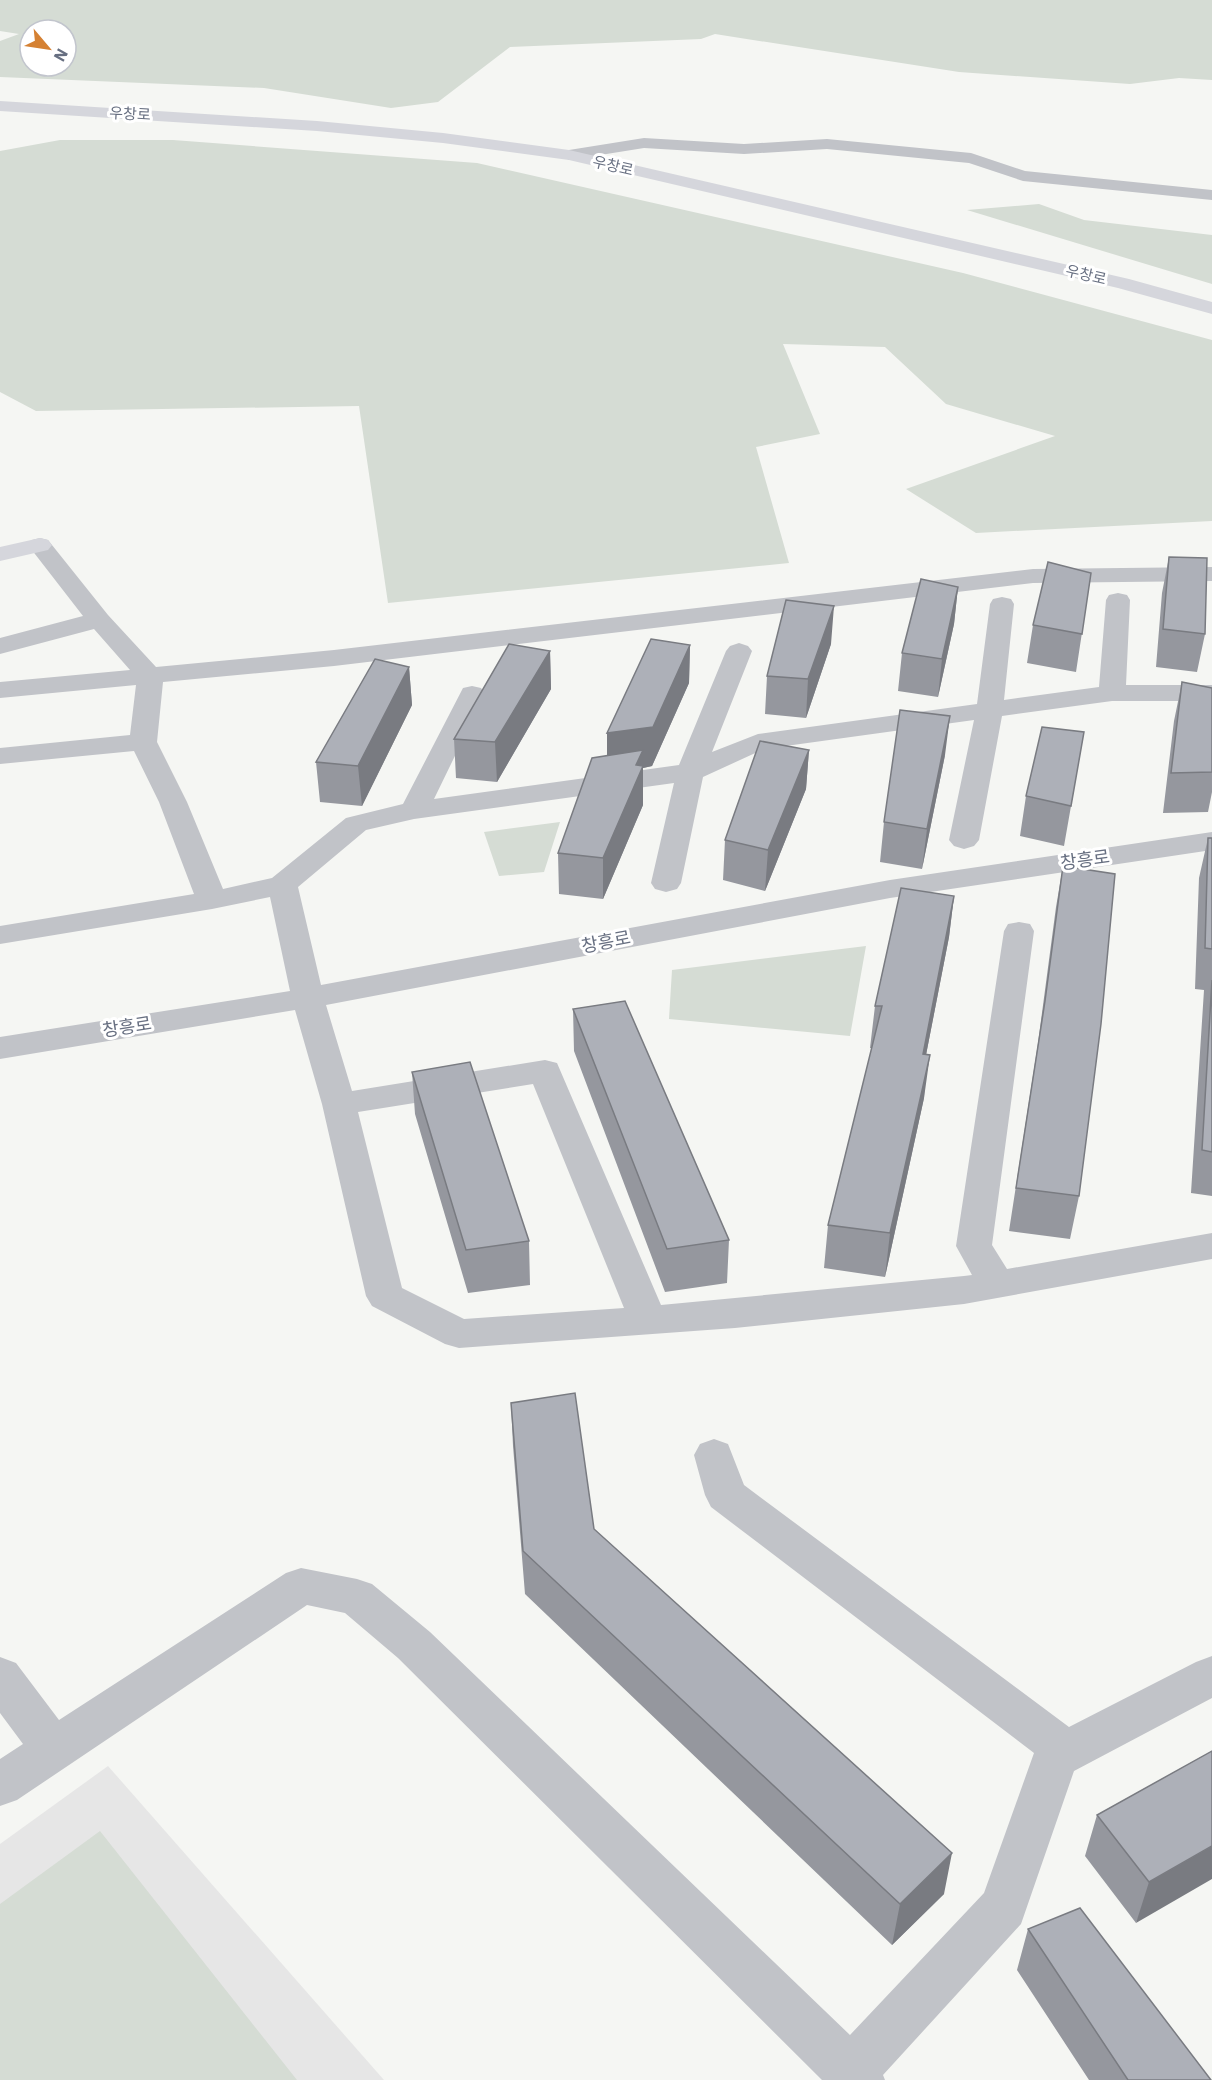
<svg xmlns="http://www.w3.org/2000/svg" width="1212" height="2080" viewBox="0 0 1212 2080" font-family="'IBM Plex Sans','Noto Sans KR',sans-serif">
	<style>
		.built { fill: #e6e6e6 }
		.green { fill: #d5dcd4; fill-rule: evenodd }
		.lines { fill: none; stroke-linecap: round; stroke-linejoin: round }
		.minor { fill: #c1c3c8; fill-rule: evenodd }
		.major { fill: #d5d6dc; fill-rule: evenodd }
		.wall { fill: #95979e }
		.shaded-wall { fill: #797b81 }
		.building { fill: #adb0b8; stroke: #797b81; stroke-width: 1.5 }
		.labels { text-anchor: middle; stroke-width: 6; stroke-linejoin: round; paint-order: stroke }
		.far-street-label { font-size: 15px; fill: #676f81; stroke: #fff }
		.street-label { font-size: 18px; fill: #676f81; stroke: #fff }
	</style>
	<rect width="100%" height="100%" fill="#f5f6f3"/>
	<path class="built" d="M108,1766L384,2080H0V1844Z"/>
	<path class="green" d="M0,0H1212V80L1179,78L1130,84L959,72L715,34L701,39L510,47L438,102L391,108L264,88L0,77V41L19,34L0,31ZM30,30H66V66H30Z
		M60,140H173L477,163L963,273L1212,340V521L976,533L906,489L1055,436L946,404L885,347L783,344L820,434L756,447L789,563L388,603L359,406L36,411L0,392V151Z
		M1039,204L1084,220L1212,235V284L967,210Z
		M560,822L544,872L499,876L484,832Z
		M866,946L850,1036L669,1019L672,970Z
		M100,1831L297,2080H0V1904Z"/>
	<g class="lines">
		<path class="minor" d="M644,138L744,144L827,139L971,153L1025,171L1212,190V200L1023,181L969,163L827,149L744,154L644,148L569,160L561,155L569,150Z
			M40,538L48,540L108,615L156,667L334,650L1033,569L1212,567V581L1033,583L334,666L163,682L157,742L187,802L223,889L272,878L346,818L403,804L463,688L472,686L481,688L485,694L434,799L679,765L726,651L730,646L739,643L748,646L752,651L712,752L758,734L977,704L990,604L993,599L1002,597L1011,599L1014,604L1004,700L1099,687L1106,600L1109,595L1118,593L1127,595L1130,600L1126,685H1212V701H1112L1002,716L979,840L974,846L964,849L954,846L949,840L974,720L764,749L703,777L681,883L677,889L666,892L655,889L651,883L674,783L414,819L366,830L298,887L321,985L890,880L1212,832V850L890,898L326,1005L352,1091L545,1060L557,1063L661,1305L964,1276L972,1275L956,1246L1004,931L1008,924L1019,922L1030,924L1034,931L992,1245L1007,1269L1212,1233V1259L964,1304L735,1328L459,1348L445,1344L372,1306L366,1296L322,1104L295,1010L0,1059V1037L290,991L270,897L212,909L0,944V926L194,894L159,802L134,751L0,764V748L130,735L136,685L0,698V682L130,670L94,629L0,654V638L83,616L28,545L32,540ZM533,1084L624,1308L464,1319L402,1288L358,1112Z
			M714,1439L728,1444L744,1485L1069,1727L1196,1662L1212,1656V1698L1074,1771L1021,1924L883,2075L885,2080H822L398,1658L345,1613L307,1605L17,1800L0,1806V1759L23,1744L0,1713V1657L16,1663L59,1720L286,1573L301,1568L357,1579L372,1584L430,1632L850,2035L984,1893L1034,1753L711,1507L705,1495L694,1455L700,1444Z"/>
		<path class="major" d="M0,101L317,121L443,133L569,150L1129,279L1212,302V314L1118,288L569,160L443,143L317,131L0,111Z
			M40,538L48,540L52,545L48,550L0,561V547Z"/>
	</g>
	<path class="wall" d="M1169,557L1205,634L1197,672L1156,667L1162,593Z
		M1091,573L1076,672L1027,663L1033,625Z
		M958,587L954,624L938,697L898,691L902,653Z
		M831,644L806,718L765,714L767,676Z
		M690,645L689,683L652,766L643,768V805L603,899L559,894L558,853L607,755V733Z
		M550,651L551,689L497,782L456,778L454,739Z
		M409,667L412,705L362,806L320,802L316,762Z
		M1182,682L1212,688V792L1208,812L1163,813L1174,721Z
		M1084,732L1064,846L1020,836L1026,796Z
		M809,750L806,789L765,891L723,880L725,840Z
		M945,755L922,869L880,862L884,822Z
		M1208,838H1212V1196L1191,1193L1204,990L1195,989L1199,878Z
		M1063,866L1079,1196L1070,1239L1009,1231L1038,1043L1056,907Z
		M954,896L949,937L926,1055L924,1098L885,1277L824,1268L828,1225L872,1048H870L875,1006Z
		M573,1009L729,1240L727,1283L665,1292L574,1051Z
		M412,1072L529,1241L530,1285L468,1293L415,1114Z
		M511,1403L594,1529L944,1894L892,1945L525,1594L513,1446Z
		M1212,1751L1136,1923L1085,1856L1097,1815Z
		M1028,1929L1211,2080H1089L1017,1970Z"/>
	<path class="shaded-wall" d="M958,587L954,624L938,697L942,659Z
		M834,606L831,644L806,718L808,679Z
		M690,645L689,683L652,766L643,768V805L603,899V858L607,773V733Z
		M550,651L551,689L497,782L495,742Z
		M409,667L412,705L362,806L358,766Z
		M950,716L945,755L922,869L927,829Z
		M809,750L806,789L765,891L768,850Z
		M954,896L949,937L918,1096L923,1054Z
		M930,1055L924,1098L885,1277L890,1233Z
		M1212,1846V1879L1136,1923L1149,1882Z
		M952,1853L944,1894L892,1945L900,1904Z"/>
	<path class="building" d="M1169,557L1207,558L1205,634L1163,629Z
		M1048,562L1091,573L1082,634L1033,625Z
		M921,579L958,587L942,659L902,653Z
		M786,600L834,606L808,679L767,676Z
		M651,639L690,645L653,727L607,733Z
		M509,644L550,651L495,742L454,739Z
		M375,659L409,667L358,766L316,762Z
		M1182,682L1212,688V772L1171,773Z
		M900,710L950,716L927,829L884,822Z
		M1042,727L1084,732L1071,806L1026,796Z
		M760,741L809,750L768,850L725,840Z
		M643,750L636,765L643,766L603,858L558,853L592,758Z
		M1208,838H1212V949L1205,948Z
		M1063,866L1115,874L1101,1024L1079,1196L1016,1188L1045,1001Z
		M901,888L954,896L923,1054L930,1055L890,1233L828,1225L882,1006H875Z
		M1212,980V1152L1202,1150Z
		M625,1001L729,1240L667,1249L573,1009Z
		M470,1062L529,1241L466,1250L412,1072Z
		M575,1393L594,1529L952,1853L900,1904L523,1551L511,1403Z
		M1212,1751V1846L1149,1882L1097,1815Z
		M1080,1908L1211,2080H1128L1028,1929Z"/>
	<g class="labels">
		<g class="far-street-label">
			<text transform="translate(130 114) rotate(3)" y="5">우창로</text>
			<text transform="translate(613 166) rotate(13)" y="5">우창로</text>
			<text transform="translate(1086 275) rotate(13)" y="5">우창로</text>
		</g>
		<g class="street-label">
			<text transform="translate(1085 860) rotate(-8)" y="6">창흥로</text>
			<text transform="translate(606 942) rotate(-11)" y="6">창흥로</text>
			<text transform="translate(127 1027) rotate(-9)" y="6">창흥로</text>
		</g>
	</g>
	<g transform="translate(48 48) rotate(119)"><circle r="28" fill="#ffffff" stroke="#c2c5cd" stroke-width="1.5"/>
	<path d="M0-4.5L10 22L0 15L-10 22Z" fill="#d58133"/>
	<text y="-9" font-size="16" font-weight="bold" text-anchor="middle" fill="#676f81">N</text>
	</g>
</svg>
